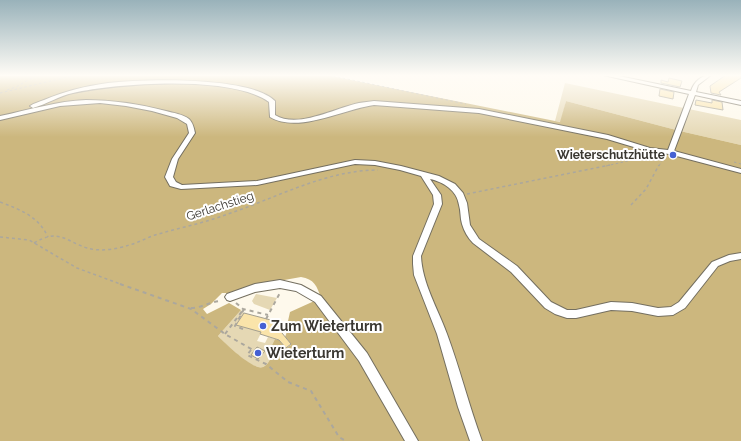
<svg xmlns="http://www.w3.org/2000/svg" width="741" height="441" viewBox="0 0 741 441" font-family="Raleway,sans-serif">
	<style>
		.green { fill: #e5d8b4 }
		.forest { fill: #ccb77e; fill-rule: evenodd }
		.building { fill: #fae4aa; stroke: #a49f8f }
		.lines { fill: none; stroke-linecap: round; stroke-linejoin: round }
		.minor-casing { stroke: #746f60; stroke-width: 2 }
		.path-far2 { stroke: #aba79d; stroke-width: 1; stroke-dasharray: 2.5 2.5; stroke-linecap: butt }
		.path-far1 { stroke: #aba79d; stroke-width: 1.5; stroke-dasharray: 3 3; stroke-linecap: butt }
		.path { stroke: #aba79d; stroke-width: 2; stroke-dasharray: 4 4; stroke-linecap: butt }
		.minor { fill: #fff; fill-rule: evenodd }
		.poi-dot { fill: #4560d3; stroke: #fff; stroke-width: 1.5 }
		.labels { text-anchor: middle; stroke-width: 4; stroke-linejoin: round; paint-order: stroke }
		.poi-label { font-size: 12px; font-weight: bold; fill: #3a3731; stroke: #fff; text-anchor: end }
		.street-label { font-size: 12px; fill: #3a3731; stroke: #fff }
		.near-poi-label { font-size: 14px; font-weight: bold; fill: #3a3731; stroke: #fff; text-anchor: start }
	</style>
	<rect width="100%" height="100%" fill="#fef9ec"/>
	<path class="green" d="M565,83L741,120V145L680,131L566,101L561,122L555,121Z
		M256,294L277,298L270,310L254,304L252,301Z
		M241,310L244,313L236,325L262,331L257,341L265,343L268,337L275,339L270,349L273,350C272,357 267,370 258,367C246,364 227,345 218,336Z"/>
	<path class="forest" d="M0,75H326L560,122L566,101L680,131L741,145V441H0ZM301,277C314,279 317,286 321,298L290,312L288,321H291L285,337L291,345L286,348L279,340L275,339L270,349L273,350C272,357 267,370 258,367C246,363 227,345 218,336L241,310L229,303L207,314L203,309L211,304L222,293H230L262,284Z"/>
	<path class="building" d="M726,75H741V78L719,92L721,95L711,93L710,86Z
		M669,78L682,81L680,87L661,83V80L668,82Z
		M660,89L674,92L673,99L659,96Z
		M696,100L712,103V100L722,102L723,110L695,105Z
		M244,313L286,324L282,333L291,344L286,348L279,340L260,334L261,332L236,325Z
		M257,347L265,351L258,359L251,355Z"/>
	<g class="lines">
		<g class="minor-casing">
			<path id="minor" d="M603,75H614L691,91C694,82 701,75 711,75L698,85L696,92L741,101V105L695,95L674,151L741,169V173L669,154L647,151L607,139L479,113L374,105C344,109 298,134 270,117L269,102C231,75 118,83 73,93C59,96 47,104 33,108L30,106C34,103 39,102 44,100C65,91 86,86 108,83C144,79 250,76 275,101V115C298,129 335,108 359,103C364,102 369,102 374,101L479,109L608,135L650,148L668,150L689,94Z
				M86,100C114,100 139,104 166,111C173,113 183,114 189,119C193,123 194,128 195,133L178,159L173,177L176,182L182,185L257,181L355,160L375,161L401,166L439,176L455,184L463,193L467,203L470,225L479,239L517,266L551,302L567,310H576L611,302L632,303L658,308L671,307L679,302L712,262L729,255L741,253V259L730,261L718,266L685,308L673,315L658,316L632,311L611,310L576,318H567L555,314L545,308L511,272L473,243C468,238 464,231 462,224C460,218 461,211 459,205C457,190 443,182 430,179L441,195L442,204L421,256C422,283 438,309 447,334C460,369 469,406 482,441H470L458,407L437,334L414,275L413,264V256L434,204L433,195L421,176L400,170L375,165L355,164L257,185L181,189L170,186L165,177L172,159L189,133L187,124L177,118L152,111L126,106L100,103L60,106L0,120V116C29,110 57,101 86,100Z
				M280,280L301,285L321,296L367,353L418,441H405L359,361L315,302L296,291L280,288L255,292L230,301L227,300L225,297L227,294L255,284Z"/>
		</g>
		<path class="path-far2" d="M328,75L466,104
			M7,90L16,87L37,75
			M0,93L76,75
			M734,162L741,164
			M606,166L649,156
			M659,166L664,156"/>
		<path class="path-far1" d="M467,194L610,165
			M0,202C21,210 38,216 48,237
			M631,205L646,189L659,165
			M0,237L29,240L77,268L123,285
			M34,243C59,228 65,241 87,248C99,252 118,249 129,245C138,243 146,238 155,235C179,228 204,223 228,214C276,198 326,170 378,170"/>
		<path class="path" d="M120,284L191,309L225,334L258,353
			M236,303L243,309L268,315
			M191,308C201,308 209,302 221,301
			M266,319L281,291
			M243,329L235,326L244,309
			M225,334L243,310
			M251,350L247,355L266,364L288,382L311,391L339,437L346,441"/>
		<use href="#minor" class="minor"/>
	</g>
	<linearGradient id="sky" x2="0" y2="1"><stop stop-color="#99b2ba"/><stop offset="0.55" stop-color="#fffcf6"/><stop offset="1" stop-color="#fffcf6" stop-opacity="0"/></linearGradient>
	<rect width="741" height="137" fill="url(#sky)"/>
	<g class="poi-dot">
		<circle cx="673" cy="155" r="4"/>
		<circle cx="263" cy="326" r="4"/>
		<circle cx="258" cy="353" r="4"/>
	</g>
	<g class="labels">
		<g class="poi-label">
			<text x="665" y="159">Wieterschutzhütte</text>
		</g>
		<g class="street-label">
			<text transform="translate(220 206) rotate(-18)" y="4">Gerlachstieg</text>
		</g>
		<g class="near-poi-label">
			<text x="271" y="331">Zum Wieterturm</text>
			<text x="266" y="358">Wieterturm</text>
		</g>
	</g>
</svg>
